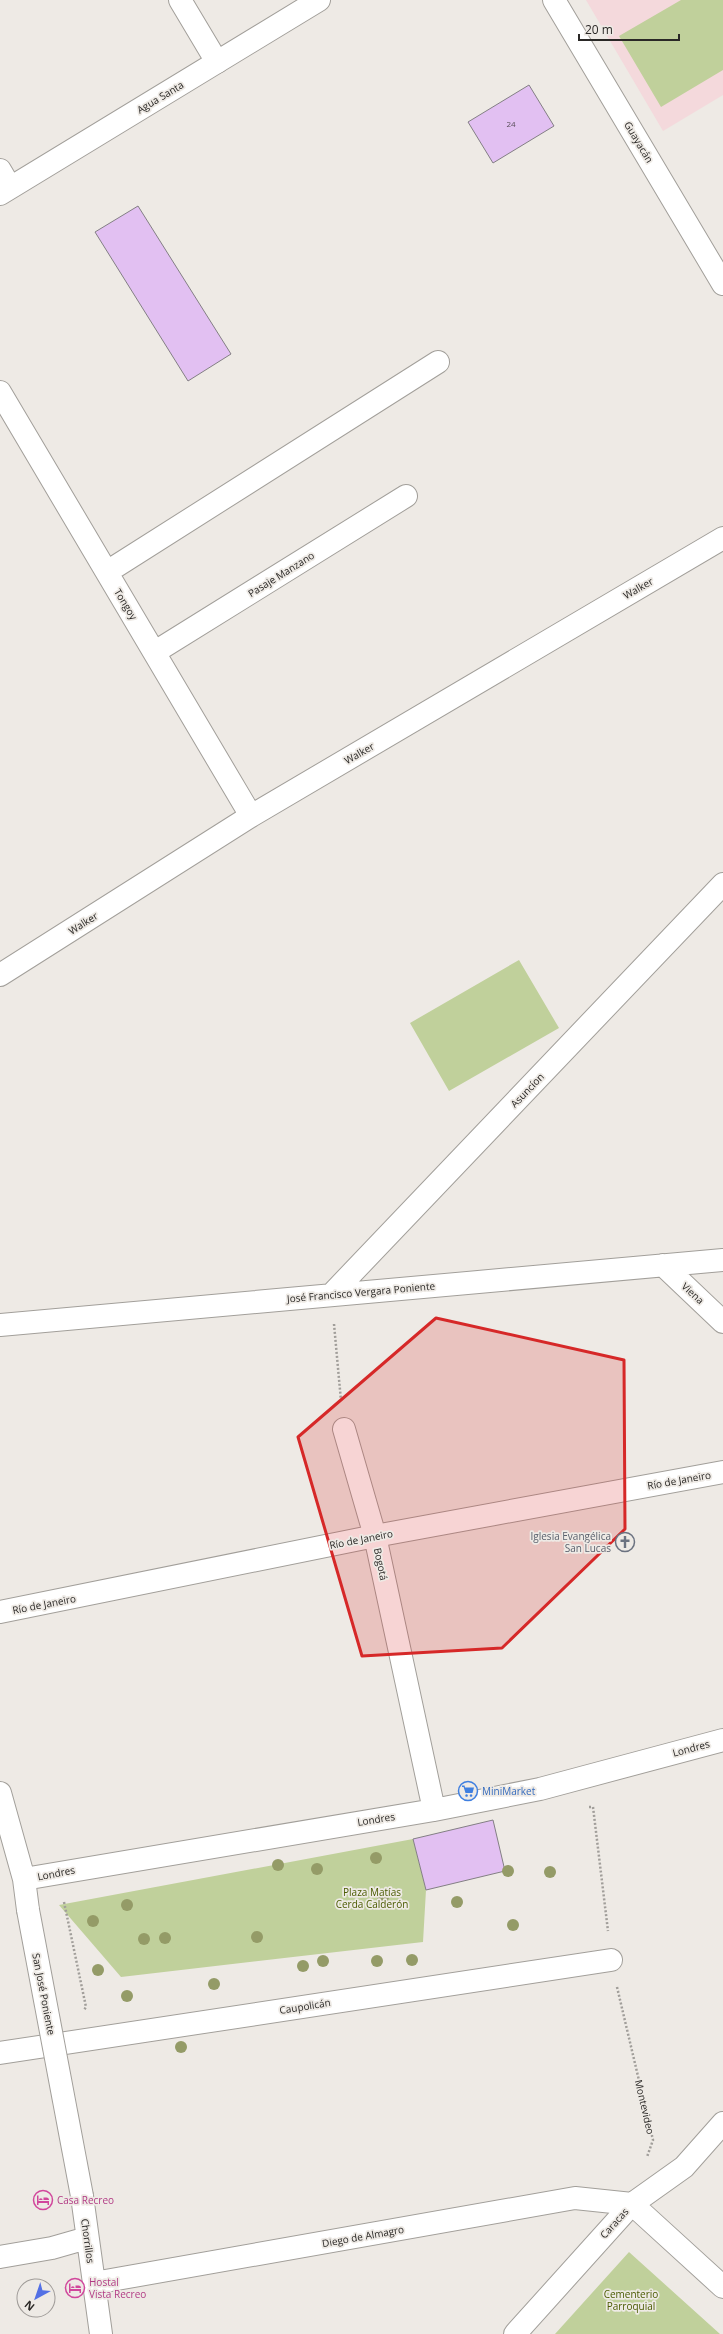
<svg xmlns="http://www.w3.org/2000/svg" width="723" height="2334" viewBox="0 0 723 2334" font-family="'Open Sans',sans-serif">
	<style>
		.education { fill: #f4d9dc }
		.green { fill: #c0d09b }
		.building { fill: #e2c0f2; stroke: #837f84 }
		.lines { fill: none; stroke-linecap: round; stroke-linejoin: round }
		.minor-casing { stroke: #a29f9a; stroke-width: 24 }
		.major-casing { stroke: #a29f9a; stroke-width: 24 }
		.path { stroke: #a19e9a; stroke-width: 2.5; stroke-dasharray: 2 2; stroke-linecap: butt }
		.minor { stroke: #fff; stroke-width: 22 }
		.major { stroke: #fff; stroke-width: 22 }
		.minor-bridge-casing { stroke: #a29f9a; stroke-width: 24; stroke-linecap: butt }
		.minor-bridge { stroke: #fff; stroke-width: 22 }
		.tree { fill: #949b67 }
		.marked { fill: #d62828; fill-opacity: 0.2; stroke: #d62828; stroke-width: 3; stroke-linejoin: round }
		.labels { text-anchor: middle; stroke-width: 3.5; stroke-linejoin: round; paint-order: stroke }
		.number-label { font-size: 8px; fill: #584e59 }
		.street-label { font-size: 10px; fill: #2a2826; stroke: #eeeae5 }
		.worship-label { font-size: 10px; fill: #5b616d; stroke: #eeeae5; text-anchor: end }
		.shop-label { font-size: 10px; fill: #366cbe; stroke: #eeeae5; text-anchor: start }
		.park-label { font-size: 10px; fill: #4a5b00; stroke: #eeeae5 }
		.hotel-label { font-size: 10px; fill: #b23c85; stroke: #eeeae5; text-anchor: start }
	</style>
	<rect width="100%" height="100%" fill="#eeeae5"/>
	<path class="education" d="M586,0H723V95L663,131Z"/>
	<path class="green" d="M681,0H723V70L661,107L619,36Z
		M519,960L559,1028L449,1091L410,1023Z
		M413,1839L426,1890L423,1942L121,1977L59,1905Z
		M629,2252L720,2334H555Z"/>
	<path class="building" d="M529,85L554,126L493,163L468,122Z
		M138,206L231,354L188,381L95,232Z
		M493,1820L505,1871L426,1890L413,1839Z"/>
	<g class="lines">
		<g class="minor-casing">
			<path id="minor" d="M180,0L217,62
				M554,0L723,284
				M0,170L10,187
				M0,392L251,816
				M107,572L438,362
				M155,652L406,496
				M0,975L251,816L723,538
				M663,1265L723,1322
				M331,1295L723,884
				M0,1325L723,1260
				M344,1429L375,1536L434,1810
				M0,1612L375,1536L723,1472
				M0,1793L24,1879L28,1910
				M24,1879L434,1810L540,1789L723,1740
				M0,2053L611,1960
				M82,2196L101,2334
				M0,2257L52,2248L87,2238
				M94,2283L575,2198L632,2204L723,2287
				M515,2334L632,2204L684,2167L723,2123"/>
		</g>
		<g class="major-casing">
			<path id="major" d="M0,194L319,0"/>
		</g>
		<path class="path" d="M334,1324L341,1401
			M589,1807H593L608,1931
			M64,1902L86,2007L84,2010
			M617,1987L653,2140L647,2157"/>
		<use href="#minor" class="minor"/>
		<use href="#major" class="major"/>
		<g class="minor-bridge-casing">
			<path id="minor-bridge" d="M28,1910L82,2196"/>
		</g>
		<use href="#minor-bridge" class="minor-bridge"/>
	</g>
	<g class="tree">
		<circle cx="376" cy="1858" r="6"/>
		<circle cx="278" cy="1865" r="6"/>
		<circle cx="317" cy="1869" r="6"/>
		<circle cx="508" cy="1871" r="6"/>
		<circle cx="550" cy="1872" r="6"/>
		<circle cx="383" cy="1897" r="6"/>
		<circle cx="457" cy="1902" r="6"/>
		<circle cx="127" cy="1905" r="6"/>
		<circle cx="93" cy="1921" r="6"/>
		<circle cx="513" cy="1925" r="6"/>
		<circle cx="257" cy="1937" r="6"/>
		<circle cx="165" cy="1938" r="6"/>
		<circle cx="144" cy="1939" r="6"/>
		<circle cx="412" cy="1960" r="6"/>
		<circle cx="323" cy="1961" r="6"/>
		<circle cx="377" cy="1961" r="6"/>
		<circle cx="303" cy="1966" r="6"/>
		<circle cx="98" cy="1970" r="6"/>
		<circle cx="214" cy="1984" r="6"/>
		<circle cx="127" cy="1996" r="6"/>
		<circle cx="181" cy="2047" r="6"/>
	</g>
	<path class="marked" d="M436,1318L624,1360L625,1529L502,1648L362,1656L298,1437Z"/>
	<defs>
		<g id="church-ring" transform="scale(1)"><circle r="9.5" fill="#eeeae5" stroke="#6b7280" stroke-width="1.5"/><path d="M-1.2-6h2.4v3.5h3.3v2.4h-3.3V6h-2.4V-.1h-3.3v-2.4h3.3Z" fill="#6b7280"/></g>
		<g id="supermarket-ring" transform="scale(1)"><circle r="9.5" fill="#eeeae5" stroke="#3f7fe0" stroke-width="1.5"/><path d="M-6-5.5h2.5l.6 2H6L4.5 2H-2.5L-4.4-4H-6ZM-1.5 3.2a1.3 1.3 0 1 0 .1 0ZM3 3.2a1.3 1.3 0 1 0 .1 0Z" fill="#3f7fe0"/></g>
		<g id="hotel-ring" transform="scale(1)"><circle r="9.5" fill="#eeeae5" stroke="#d1479c" stroke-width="1.5"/><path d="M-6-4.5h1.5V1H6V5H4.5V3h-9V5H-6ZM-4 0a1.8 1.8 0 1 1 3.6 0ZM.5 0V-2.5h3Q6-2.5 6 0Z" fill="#d1479c"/></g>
	</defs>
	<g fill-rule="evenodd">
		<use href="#church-ring" x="625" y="1542"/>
		<use href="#supermarket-ring" x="468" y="1791"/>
		<use href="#hotel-ring" x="43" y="2200"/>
		<use href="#hotel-ring" x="75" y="2288"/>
	</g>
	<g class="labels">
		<g class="number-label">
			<text x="511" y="127">24</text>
		</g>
		<g class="street-label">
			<text transform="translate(160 97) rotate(-31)" y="4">Agua Santa</text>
			<text transform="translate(639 142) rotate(59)" y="4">Guayacán</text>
			<text transform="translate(281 574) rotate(-32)" y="4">Pasaje Manzano</text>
			<text transform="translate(638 588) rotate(-30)" y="4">Walker</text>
			<text transform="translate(126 604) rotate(59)" y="4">Tongoy</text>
			<text transform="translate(359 753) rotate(-30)" y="4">Walker</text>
			<text transform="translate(83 923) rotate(-32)" y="4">Walker</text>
			<text transform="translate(527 1090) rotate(-46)" y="4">Asuncíon</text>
			<text transform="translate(361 1292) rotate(-5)" y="4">José Francisco Vergara Poniente</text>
			<text transform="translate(693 1293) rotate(43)" y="4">Viena</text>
			<text transform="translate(679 1480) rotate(-10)" y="4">Río de Janeiro</text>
			<text transform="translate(361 1539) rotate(-11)" y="4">Río de Janeiro</text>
			<text transform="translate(381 1564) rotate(78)" y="4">Bogotá</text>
			<text transform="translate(44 1604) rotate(-11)" y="4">Río de Janeiro</text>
			<text transform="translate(691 1748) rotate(-15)" y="4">Londres</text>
			<text transform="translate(376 1819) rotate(-9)" y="4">Londres</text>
			<text transform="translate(56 1873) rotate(-11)" y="4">Londres</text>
			<text transform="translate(44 1994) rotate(79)" y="4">San José Poniente</text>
			<text transform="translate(305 2006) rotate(-9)" y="4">Caupolicán</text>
			<text transform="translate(645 2107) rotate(77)" y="4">Montevideo</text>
			<text transform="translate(614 2223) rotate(-48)" y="4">Caracas</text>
			<text transform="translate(363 2236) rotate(-10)" y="4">Diego de Almagro</text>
			<text transform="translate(88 2241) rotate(82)" y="4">Chorrillos</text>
		</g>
		<g class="worship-label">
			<text x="611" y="1540">Iglesia Evangélica<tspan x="611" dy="12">San Lucas</tspan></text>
		</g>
		<g class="shop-label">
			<text x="482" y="1795">MiniMarket</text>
		</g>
		<g class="park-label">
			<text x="372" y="1896">Plaza Matías<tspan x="372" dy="12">Cerda Calderón</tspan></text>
			<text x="631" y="2298">Cementerio<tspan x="631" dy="12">Parroquial</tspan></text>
		</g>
		<g class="hotel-label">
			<text x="57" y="2204">Casa Recreo</text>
			<text x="89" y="2286">Hostal<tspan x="89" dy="12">Vista Recreo</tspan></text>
		</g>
	</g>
	<g transform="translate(36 2298) rotate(220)"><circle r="19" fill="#eeeae5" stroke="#a09c99"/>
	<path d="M0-3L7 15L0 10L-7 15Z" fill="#5370e5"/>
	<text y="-6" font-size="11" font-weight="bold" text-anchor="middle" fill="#2a2826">N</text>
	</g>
	<path d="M579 34v6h100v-6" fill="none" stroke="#2a2826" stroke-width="2"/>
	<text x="585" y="34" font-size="12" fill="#2a2826" stroke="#eeeae5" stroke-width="3" paint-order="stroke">20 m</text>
</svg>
